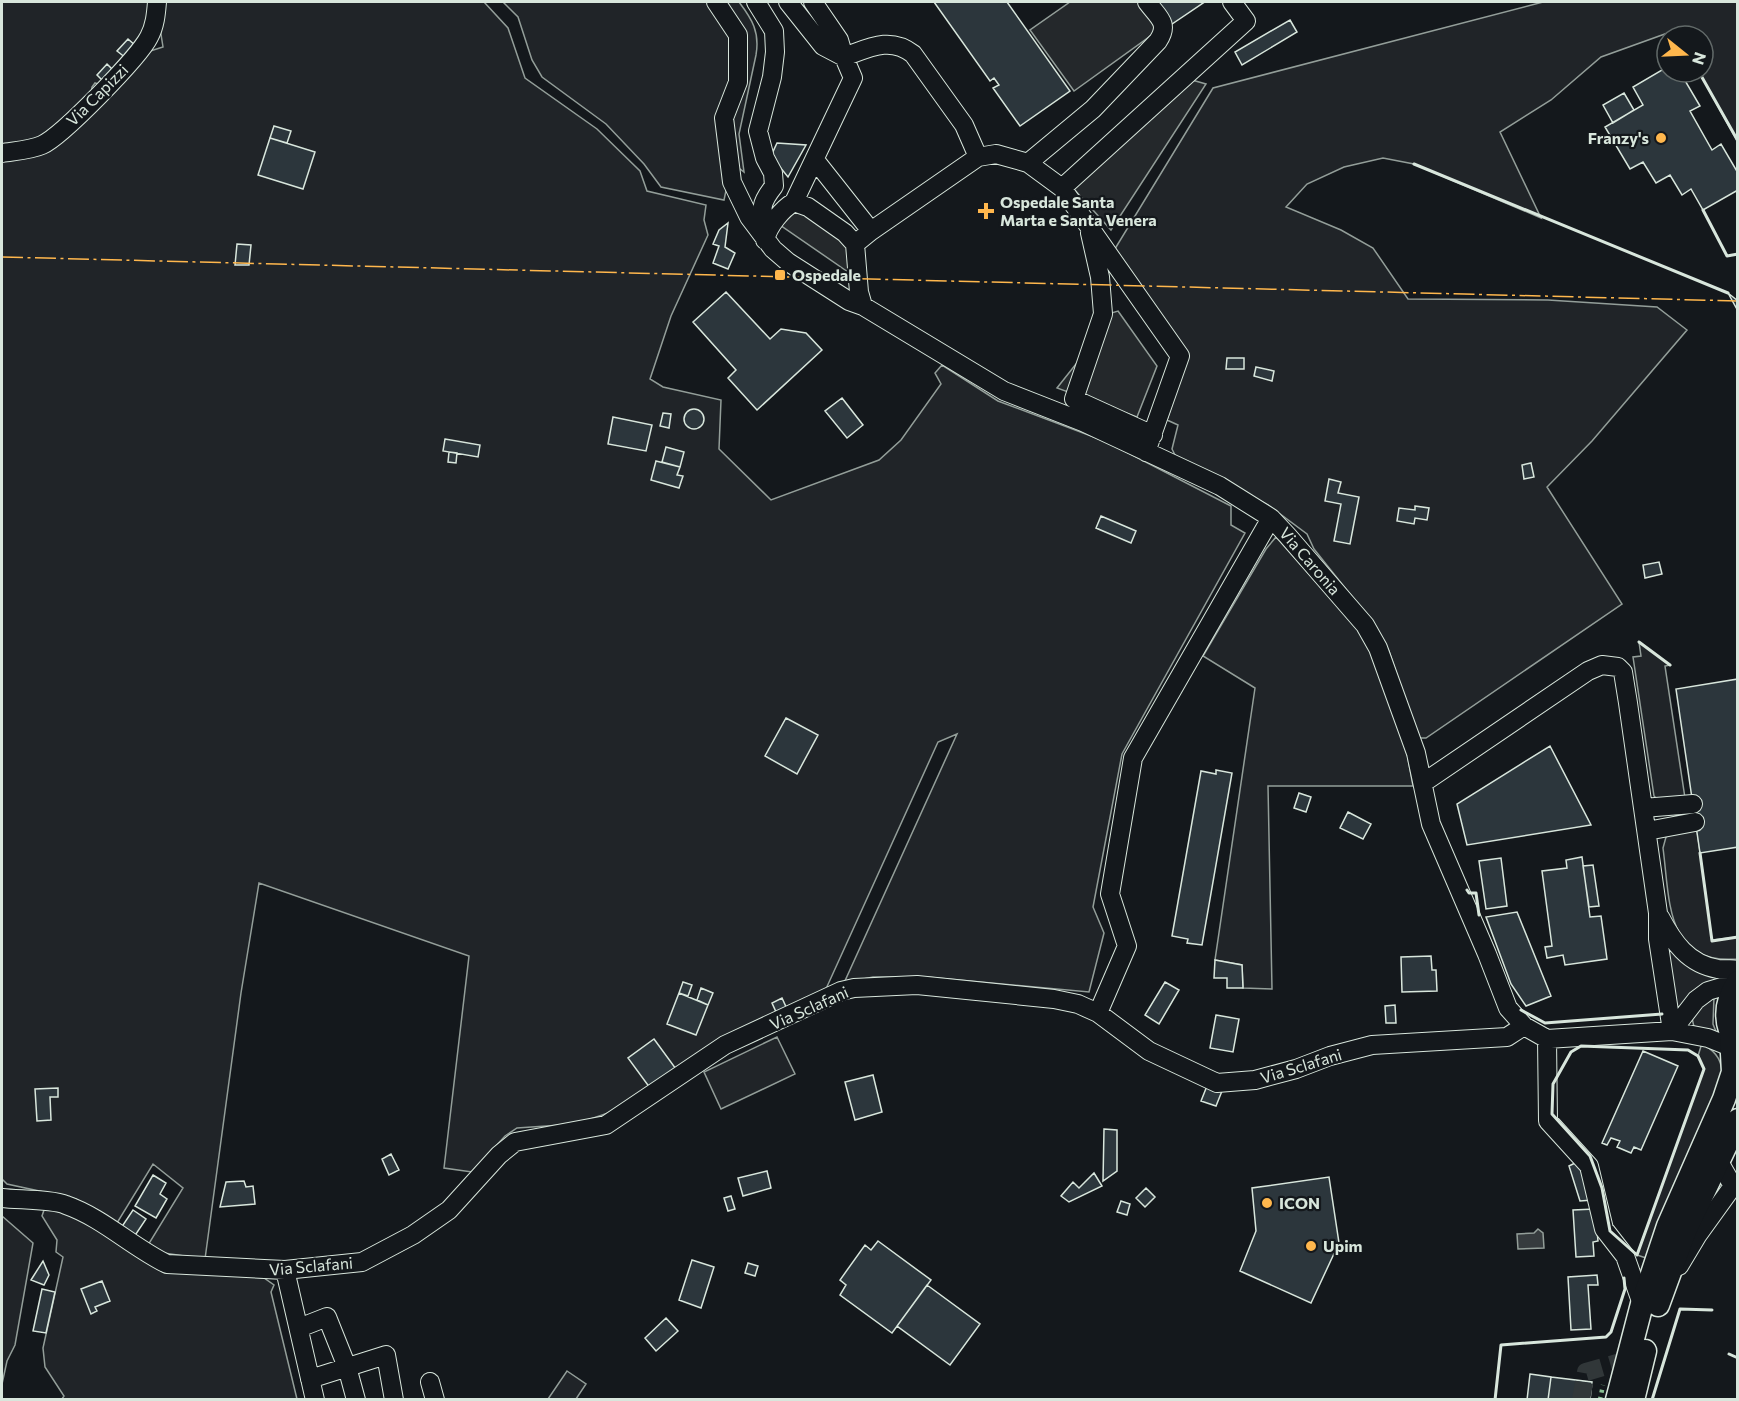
<svg xmlns="http://www.w3.org/2000/svg" width="1739" height="1401" viewBox="0 0 1739 1401" font-family="Commissioner,sans-serif">
	<style>
		.green { fill: #202428; stroke: #939e99; stroke-width: 1.5 }
		.parking { fill: #24282b; stroke: #939e99; stroke-width: 1.5 }
		.water { fill: #363b3e; stroke: #939e99; stroke-width: 1.5 }
		.building { fill: #2c363c; stroke: #d8e6dc; stroke-width: 1.5 }
		.lines { fill: none; stroke-linecap: round; stroke-linejoin: round }
		.minor-tunnel { stroke: #313739; stroke-width: 18; stroke-dasharray: 18 9; stroke-linecap: butt }
		.minor-casing { stroke: #d8e6dc; stroke-width: 20 }
		.major-casing { stroke: #d8e6dc; stroke-width: 25 }
		.minor { stroke: #14181c; stroke-width: 18 }
		.major { stroke: #14181c; stroke-width: 22 }
		.hedge { stroke: #8ac095; stroke-width: 4.5; stroke-dasharray: 3 4.5; stroke-linecap: butt }
		.wall { stroke: #d8e6dc; stroke-width: 3 }
		.power { stroke: #ffb74d; stroke-width: 1.5; stroke-dasharray: 21 4.5 3 4.5; stroke-linecap: butt }
		.poi-dot { fill: #ffb74d; stroke: #14181c; stroke-width: 2 }
		.labels { text-anchor: middle; stroke-width: 4.5; stroke-linejoin: round; paint-order: stroke }
		.street-label { font-size: 16px; fill: #d8e6dc; stroke: #14181c }
		.poi-label { font-size: 16px; font-weight: bold; fill: #d8e6dc; stroke: #14181c; text-anchor: start }
	</style>
	<rect width="100%" height="100%" fill="#14181c"/>
	<path class="green" d="M2,2H153L148,29L101,85L95,83L92,87L91,96L47,137L2,149Z
		M163,2H484L508,28L525,78L597,129L640,171L647,191L706,205L704,220L708,235L671,316L650,379L663,387L721,400L719,449L771,500L879,460L901,440L941,384L935,373L942,365L998,401L1107,442L1231,506V525L1245,533L1122,754L1093,907L1104,933L1089,992L927,977H873L844,983L957,734L938,742L825,991L608,1113L576,1124L517,1128L505,1136L472,1172L444,1168L469,956L259,883L241,993L205,1259L157,1252L148,1245L183,1188L153,1164L117,1223L76,1199L7,1184L2,1179V159L32,152L144,53L163,47L160,28Z
		M503,2H708L731,36L727,186L724,200L661,187L644,164L606,124L542,77L532,60L518,17Z
		M719,2H739C752,19 760,32 756,55L739,134L744,172L735,165L731,134L733,111L743,75Z
		M1543,2H1737V141L1699,72H1703V36H1679L1676,30L1601,57L1551,100L1500,132L1541,218L1414,164L1383,158L1344,167L1307,184L1286,207L1341,230L1373,248L1408,299L1548,300L1657,307L1687,330L1592,441L1547,487L1622,604L1426,738H1418L1389,651L1369,618L1314,549L1307,534L1268,505L1177,459L1172,449L1178,425L1167,420L1188,355L1113,252L1213,88Z
		M1276,537L1365,637L1406,748L1413,786H1268L1272,989L1243,988L1242,965L1215,960L1255,688L1203,656L1266,549Z
		M1639,642L1670,665L1665,666L1685,798L1658,800L1654,796L1633,657L1641,656Z
		M1697,830L1712,940L1737,937V959C1665,965 1670,900 1663,848L1666,837L1671,834Z
		M1664,940L1722,976L1703,987L1675,1015Z
		M1714,997L1713,1024L1717,1034L1694,1027L1692,1018L1695,1011Z
		M777,1037L795,1074L721,1109L704,1072Z
		M1702,1043C1719,1054 1722,1061 1723,1081L1649,1259L1637,1255L1704,1069L1698,1056Z
		M45,1207L62,1210L121,1242L246,1276L264,1278L274,1285L271,1292L297,1399H62L64,1396L45,1367L43,1348L63,1257L56,1252L57,1240L42,1216Z
		M2,1216L33,1243L15,1345L7,1361L2,1384Z
		M567,1371L586,1384L576,1399H548Z"/>
	<path class="parking" d="M1070,2H1140L1160,29L1074,91L1030,30Z
		M1192,80L1206,84L1111,230L1073,188Z
		M794,206L850,246L848,272L780,225Z
		M1118,311L1157,366L1137,417L1057,388L1080,359L1094,318Z"/>
	<path class="water" d="M1538,1229L1543,1233L1544,1248L1518,1249L1517,1234L1534,1233Z"/>
	<path class="building" d="M934,2H1007L1070,91L1020,126L993,88L999,85L994,78L990,81Z
		M1156,2H1201L1203,3L1172,24Z
		M1290,20L1297,32L1242,65L1235,52Z
		M128,39L136,46L126,58L117,51Z
		M107,64L114,71L104,82L97,75Z
		M1667,67V72H1680L1700,106L1690,111L1712,150L1721,144L1738,173V190L1703,210L1691,189L1682,195L1670,175L1656,183L1643,162L1630,169L1605,127L1643,105L1633,87Z
		M1624,93L1634,110L1613,123L1603,105Z
		M274,126L291,131L287,143L270,138Z
		M270,138L315,152L303,189L258,175Z
		M777,143L806,145L788,177L771,156Z
		M728,223L725,247L735,253L728,269L713,263L719,246L713,244L719,230Z
		M237,244L251,245L249,265H235Z
		M726,292L770,339L781,329L806,333L822,350L757,410L728,378L736,370L693,322Z
		M1728,293L1738,301V311Z
		M1227,358H1244V369H1226Z
		M1256,367L1274,371L1272,381L1254,376Z
		M842,398L863,425L847,438L825,411Z
		M684 419a10 10 0 1 1 20 0a10 10 0 1 1-20 0Z
		M663,413L671,414L669,428L660,426Z
		M613,417L652,425L646,451L608,444Z
		M445,439L480,445L478,457L443,451Z
		M666,447L684,452L680,467L662,462Z
		M449,452L457,453L456,463L448,462Z
		M656,461L680,467L677,475L683,476L679,488L651,480Z
		M1531,463L1534,477L1524,479L1522,465Z
		M1329,479L1341,482L1338,493L1359,497L1350,544L1334,541L1341,504L1325,501Z
		M1415,506L1429,508L1427,520L1415,518L1414,524L1397,521L1399,508L1415,510Z
		M1101,516L1136,531L1131,543L1096,528Z
		M1659,562L1662,574L1645,578L1643,565Z
		M1738,679V847L1700,853L1676,689Z
		M786,718L818,735L797,774L765,756Z
		M1550,746L1591,825L1467,845L1457,804Z
		M1216,770L1232,773L1202,945L1187,943L1188,939L1172,936L1201,771L1216,774Z
		M1299,793L1311,797L1306,812L1294,808Z
		M1348,812L1371,824L1363,839L1340,828Z
		M1582,857L1590,917L1601,916L1607,959L1565,965L1563,955L1547,958L1545,947L1552,946L1542,871L1567,868L1566,860Z
		M1501,858L1507,906L1486,909L1479,861Z
		M1593,865L1599,906L1589,907L1583,866Z
		M1517,912L1551,996L1526,1006L1511,984L1486,917Z
		M1431,956L1432,970H1436L1437,991L1402,992L1401,957Z
		M1215,960L1242,965L1243,988H1227V978H1214Z
		M683,982L692,985L688,996L679,993Z
		M1165,982L1179,990L1159,1024L1145,1015Z
		M701,988L713,993L708,1005L697,1000Z
		M679,993L708,1005L696,1035L667,1024Z
		M782,998L787,1009L777,1014L772,1003Z
		M1395,1005L1396,1023H1386L1385,1006Z
		M1216,1015L1239,1019L1233,1052L1210,1048Z
		M654,1039L676,1069L650,1088L628,1058Z
		M1643,1051L1678,1066L1641,1150L1634,1147L1631,1153L1617,1147L1620,1141L1611,1138L1607,1145L1602,1143Z
		M873,1075L882,1112L855,1120L845,1082Z
		M1207,1086L1222,1091L1216,1106L1201,1101Z
		M58,1088V1097H50L51,1120L37,1121L35,1089Z
		M1104,1129L1117,1130V1171L1103,1181Z
		M391,1154L399,1170L389,1175L382,1159Z
		M1579,1161L1592,1200L1580,1201L1569,1166Z
		M767,1171L771,1188L743,1196L738,1178Z
		M1094,1173L1102,1186L1069,1202L1061,1196L1073,1182L1079,1188Z
		M153,1175L166,1183L160,1194L167,1199L156,1218L135,1206Z
		M1329,1177L1339,1243L1311,1303L1240,1271L1256,1231L1252,1188Z
		M244,1181L246,1187L253,1186L255,1204L220,1207L226,1182Z
		M1146,1188L1155,1197L1145,1207L1136,1198Z
		M731,1196L735,1209L728,1211L724,1198Z
		M1121,1201L1130,1204L1127,1215L1117,1212Z
		M1595,1209L1598,1241L1593,1242L1594,1256L1576,1257L1573,1210Z
		M133,1210L146,1219L134,1237L121,1228Z
		M878,1241L931,1280L892,1333L840,1295L846,1285L840,1280L865,1245L871,1250Z
		M692,1260L714,1267L701,1308L679,1300Z
		M43,1261L49,1275L44,1285L31,1280Z
		M748,1263L758,1266L755,1276L745,1273Z
		M1597,1275L1598,1285H1588L1591,1329L1571,1330L1568,1277Z
		M102,1281L110,1301L95,1307L97,1311L91,1314L81,1289Z
		M927,1285L980,1324L950,1365L897,1326Z
		M42,1289L55,1292L46,1333L33,1331Z
		M666,1318L678,1331L656,1351L645,1338Z
		M1530,1374L1551,1377L1548,1400H1527Z
		M1551,1377L1592,1382L1590,1400H1548Z"/>
	<g class="lines">
		<path class="minor-tunnel" d="M1581,1400L1586,1372L1627,1360"/>
		<g class="minor-casing">
			<path id="minor" d="M716,2L738,35V82L724,118L732,182L749,217L773,249L788,262L849,301L863,306L1004,391L1083,422L1220,486L1271,518L1287,535L1365,625L1378,648L1416,753L1431,824L1487,954L1508,1008L1524,1026L1547,1039L1672,1031L1708,1038L1738,1050
				M756,2L774,31L775,52L772,77L758,131L765,158L773,173L774,186C759,205 761,209 767,230
				M788,2L823,46L844,57L853,78L794,202
				M813,2L839,40L844,57C869,48 890,36 913,54L964,125L978,157
				M2,153C14,151 31,150 42,145C62,136 139,57 149,37C155,26 156,14 157,2
				M815,160L871,231
				M1028,163L1093,109L1158,41C1170,23 1158,17 1147,2
				M1062,188L1246,21L1232,2
				M1090,233L1100,277L1103,314L1074,399L1153,435
				M765,240C768,226 782,209 794,202L808,207L845,233L855,244L859,292L863,306
				M855,244L871,231L978,157L996,154L1028,163L1062,188L1180,356L1146,452
				M1423,783L1588,671L1602,665L1618,667L1623,672L1628,703L1658,913V939L1672,1031
				M1643,808L1693,804
				M1647,831L1695,822
				M1660,917C1673,942 1688,964 1718,969C1725,969 1731,969 1738,970
				M1098,1013L1127,946L1110,894L1133,758L1271,518
				M1672,1031L1696,1000L1708,991L1738,982
				M1547,1039L1548,1121L1589,1166L1604,1229L1625,1256L1642,1304
				M2,1198C18,1200 52,1199 66,1205C103,1218 132,1247 167,1264L285,1270L362,1262L413,1235L449,1210L499,1155L515,1142L606,1125L725,1045L841,991L854,988L917,985L1054,999L1078,1004L1098,1013L1149,1051L1217,1083L1255,1080L1296,1069L1330,1056L1372,1045L1507,1037L1524,1026
				M1679,1266L1697,1236L1733,1186L1718,1160
				M285,1270L315,1400
				M299,1328L327,1317L347,1367L356,1400
				M310,1379L386,1355L394,1400
				M430,1382L435,1400"/>
		</g>
		<g class="major-casing">
			<path id="major" d="M1738,982C1724,1004 1723,1024 1738,1046
				M1658,1305L1685,1231L1738,1120
				M1617,1400L1642,1304L1668,1226L1724,1099L1733,1072L1731,1036
				M1633,1400L1645,1351"/>
		</g>
		<use href="#minor" class="minor"/>
		<use href="#major" class="major"/>
		<path class="hedge" d="M1600,1400L1603,1385"/>
		<path class="wall" d="M1676,30L1679,36
			M1699,72L1738,141
			M1414,164L1728,293
			M1703,210L1727,256L1738,254
			M1639,642L1670,665
			M1700,853L1712,941L1738,937
			M1467,890L1469,893H1476L1479,915
			M1521,1010L1545,1023L1662,1014
			M1581,1046L1688,1050L1698,1056L1704,1069L1637,1255L1610,1231L1602,1188L1590,1156L1552,1114L1553,1084L1571,1052Z
			M1729,1354L1738,1358
			M1495,1400L1501,1345L1606,1337L1611,1332L1625,1289L1624,1278
			M1652,1400L1680,1309L1712,1310"/>
		<path class="power" d="M2,257L1738,301"/>
	</g>
	<g class="poi-dot">
		<circle cx="1661" cy="138" r="6"/>
		<path d="M983 202h6v6h6v6h-6v6h-6v-6h-6v-6h6z"/>
		<rect x="774" y="269" width="12" height="12" rx="3"/>
		<circle cx="1267" cy="1203" r="6"/>
		<circle cx="1311" cy="1246" r="6"/>
	</g>
	<g class="labels">
		<g class="street-label">
			<text transform="translate(97 95) rotate(-45)" y="6">Via Capizzi</text>
			<text transform="translate(1310 561) rotate(49)" y="6">Via Caronia</text>
			<text transform="translate(809 1008) rotate(-24)" y="6">Via Sclafani</text>
			<text transform="translate(1301 1066) rotate(-17)" y="6">Via Sclafani</text>
			<text transform="translate(311 1266) rotate(-5)" y="6">Via Sclafani</text>
		</g>
		<g class="poi-label">
			<text x="1649" y="144" text-anchor="end">Franzy's</text>
			<text x="1000" y="208">Ospedale Santa<tspan x="1000" dy="18">Marta e Santa Venera</tspan></text>
			<text x="792" y="281">Ospedale</text>
			<text x="1279" y="1209">ICON</text>
			<text x="1323" y="1252">Upim</text>
		</g>
	</g>
	<rect width="1739" height="1401" fill="none" stroke="#d8e6dc" stroke-width="6"/>
	<g transform="translate(1685 54) rotate(108)"><circle r="28" fill="#14181c" stroke="#626a69" stroke-width="1.5"/>
	<path d="M0-4.5L10 22L0 15L-10 22Z" fill="#ffb74d"/>
	<text y="-9" font-size="16" font-weight="bold" text-anchor="middle" fill="#d8e6dc">N</text>
	</g>
</svg>
